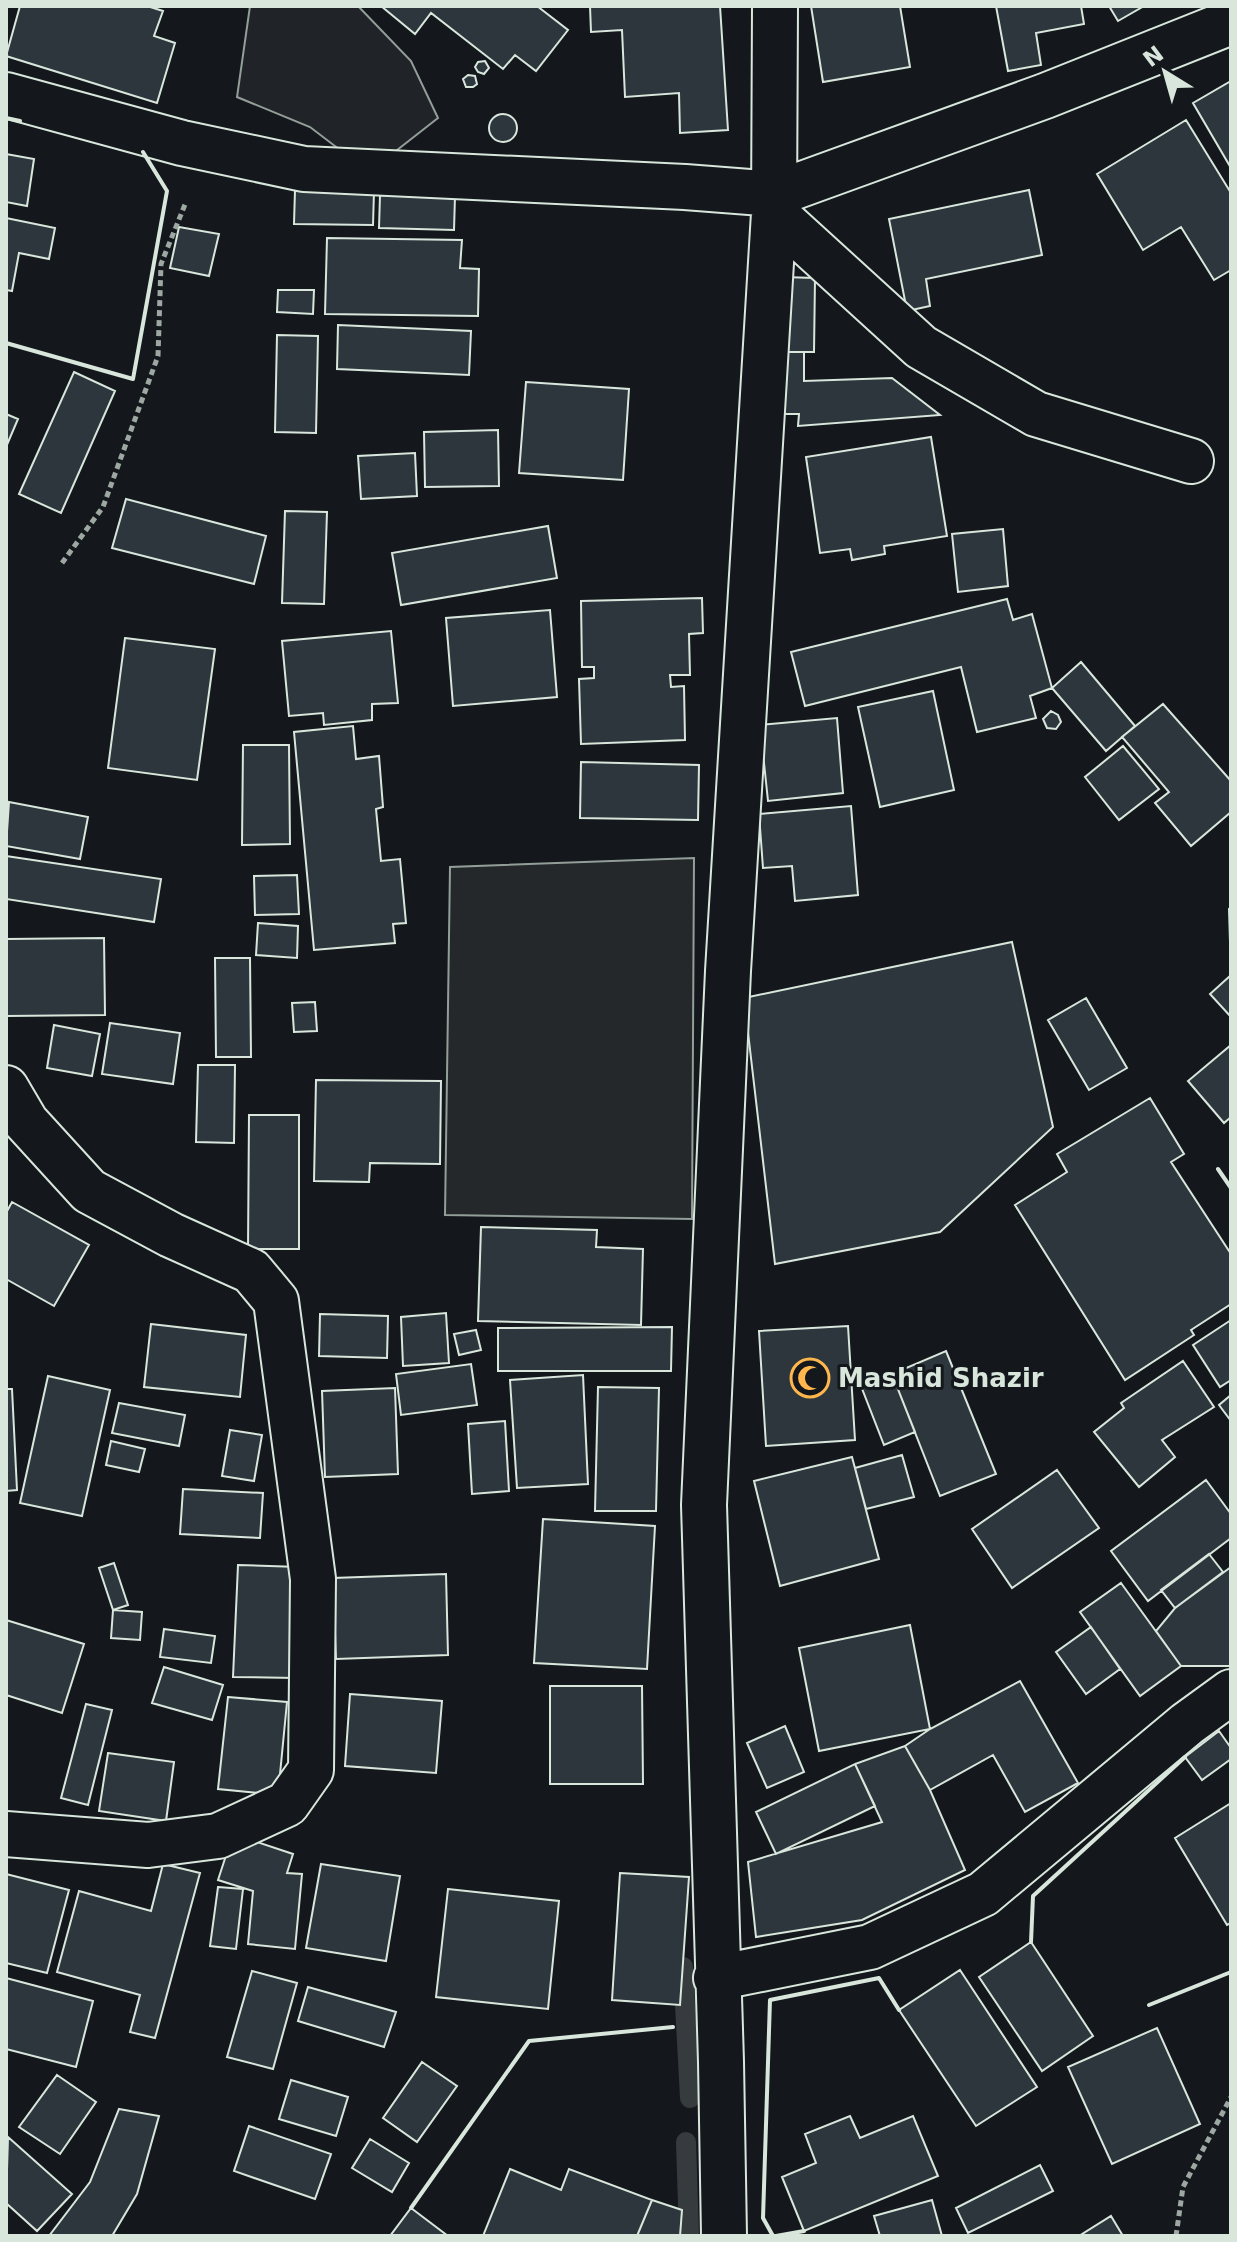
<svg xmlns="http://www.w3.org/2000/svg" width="1237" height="2242" viewBox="0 0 1237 2242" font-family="'DejaVu Sans',sans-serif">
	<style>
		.green { fill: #202428; stroke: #939e99; stroke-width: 2 }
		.parking { fill: #24282b; stroke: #939e99; stroke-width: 2 }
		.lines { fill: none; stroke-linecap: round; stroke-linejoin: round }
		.stream { stroke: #363b3e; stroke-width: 20 }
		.building { fill: #2c363c; stroke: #d8e6dc; stroke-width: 2 }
		.minor-casing { stroke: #d8e6dc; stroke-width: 48 }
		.path { stroke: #9da8a2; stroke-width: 5; stroke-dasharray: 6 4; stroke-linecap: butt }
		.minor { stroke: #14181c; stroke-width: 44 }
		.wall { stroke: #d8e6dc; stroke-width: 4 }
		.labels { text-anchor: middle; stroke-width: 6; stroke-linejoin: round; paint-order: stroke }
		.poi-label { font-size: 26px; font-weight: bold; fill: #d8e6dc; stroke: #14181c; text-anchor: start }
	</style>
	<rect width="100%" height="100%" fill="#14181c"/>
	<path class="green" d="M250,6H358L411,61L438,118L369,172L310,127L237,97Z"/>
	<path class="parking" d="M694,858L692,1219L445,1215L450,867Z"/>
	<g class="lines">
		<path class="stream" d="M683,1967L690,2098
			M686,2142L689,2236"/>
	</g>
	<path class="building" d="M20,6H147L163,11L154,36L175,43L157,103L6,56Z
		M381,6H537L568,30L536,71L515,55L503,69L431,13L415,34Z
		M590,6H720L728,130L680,133L679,93L625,97L622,30L591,32Z
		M811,6H900L910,67L823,82Z
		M996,6H1081L1084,24L1036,33L1041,65L1008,71Z
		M1109,6H1144L1118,21Z
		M485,61L489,68L484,74L478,72L475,67L478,62Z
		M468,75L475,76L477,84L473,87H466L463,79Z
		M1231,81V168L1193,103Z
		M489 128a14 14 0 1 1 28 0a14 14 0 1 1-28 0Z
		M1186,120L1231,193V270L1214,280L1181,227L1143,250L1097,174Z
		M6,154L34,159L27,206L6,202Z
		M295,190L374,191L373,225L294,224Z
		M1029,190L1042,255L926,279L930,306L907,311L889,219Z
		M380,195L455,196L454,230L379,228Z
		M6,218L55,228L49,259L19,253L12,291L6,290Z
		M179,227L219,234L209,276L170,268Z
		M327,238L462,240L460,268L479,269L478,316L325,314Z
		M783,277L815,278L814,352H780Z
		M278,290H314L313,314L277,312Z
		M338,325L471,331L469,375L337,369Z
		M277,335L318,336L316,433L275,432Z
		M780,352H804V381L892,378L940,415L798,426L799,414H769Z
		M74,372L115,391L61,513L19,494Z
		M526,382L629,389L623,480L519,473Z
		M6,414L18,419L6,447Z
		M498,430L499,486L425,487L424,432Z
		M931,437L947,536L884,546L885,554L852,560L850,549L820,553L806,457Z
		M415,453L417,496L361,499L358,456Z
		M126,499L266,536L254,584L112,548Z
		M285,511L327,512L324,604L282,603Z
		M548,526L557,578L401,605L392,553Z
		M1003,529L1008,586L958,592L952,534Z
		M702,598L703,633L689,634L690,675H670L671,687L684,686L685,740L581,744L579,679L594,678V667H582L581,601Z
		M1007,599L1013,620L1032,614L1052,688L1030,696L1036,718L977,732L961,667L805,706L791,652Z
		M550,610L557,697L453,706L446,618Z
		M391,631L398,703L372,704V720L324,725L323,713L289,716L282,641Z
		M125,638L215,649L197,780L108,768Z
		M1081,662L1135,726L1106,751L1052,688Z
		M933,691L954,790L880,807L858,707Z
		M1163,704L1231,781V812L1191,846L1155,803L1169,792L1122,737Z
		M1051,711L1058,715L1061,722L1056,729L1047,728L1043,719Z
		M837,718L843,793L768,801L760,725Z
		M353,726L356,759L379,756L383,807L376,809L381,861L400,859L406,923L393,924L395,943L314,950L294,732Z
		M243,745H289L290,844L242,845Z
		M1123,746L1159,789L1119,820L1085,777Z
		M581,762L699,765L698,820L580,818Z
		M9,802L88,817L80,859L6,846Z
		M851,806L858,895L795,901L792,866L763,868L759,814Z
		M6,856L161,879L154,922L6,899Z
		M297,875L299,914L255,915L254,876Z
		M1231,907V1017L1210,994L1231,975L1229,909Z
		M258,923L298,926L297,958L256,955Z
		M104,938L105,1015L6,1016V939Z
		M1012,942L1053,1127L940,1232L775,1264L744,998Z
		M215,958H250L251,1057H216Z
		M1086,998L1127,1068L1089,1090L1048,1020Z
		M315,1002L317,1031L294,1032L292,1003Z
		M110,1023L180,1033L173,1084L102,1074Z
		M54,1025L100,1034L92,1076L47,1068Z
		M1231,1045V1117L1224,1123L1188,1081Z
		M198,1065H235L234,1143L196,1142Z
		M316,1080L441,1081L440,1164L370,1163L369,1182L314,1181Z
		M1150,1098L1184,1154L1171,1162L1231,1254V1304L1191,1330L1194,1335L1125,1380L1015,1205L1067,1172L1057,1154Z
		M249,1115H299V1249H248Z
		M12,1202L89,1245L54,1306L6,1279V1213Z
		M481,1227L597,1230L596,1247L643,1249L641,1325L478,1321Z
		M446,1313L449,1363L403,1366L401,1317Z
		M320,1314L388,1316L387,1358L319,1356Z
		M1231,1320V1380L1220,1387L1193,1345Z
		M151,1324L246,1335L240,1397L144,1387Z
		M848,1326L855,1440L766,1446L759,1331Z
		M672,1327L671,1371H498V1328Z
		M476,1330L481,1350L459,1355L454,1334Z
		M946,1351L996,1474L940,1496L892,1374Z
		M1183,1361L1214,1407L1162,1440L1175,1457L1139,1487L1094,1432L1124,1408L1121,1403Z
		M471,1364L477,1405L401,1415L396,1374Z
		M892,1374L915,1432L884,1445L861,1386Z
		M583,1375L588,1484L517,1488L510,1380Z
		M48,1376L110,1390L82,1516L20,1503Z
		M598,1387L659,1388L656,1511H595Z
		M395,1388L398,1474L325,1477L322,1391Z
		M6,1389H12L17,1490L6,1491Z
		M1231,1395V1421L1219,1405Z
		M119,1403L185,1415L179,1446L112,1433Z
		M505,1421L509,1491L472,1494L468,1424Z
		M230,1430L262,1435L254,1481L222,1476Z
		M111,1441L145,1449L139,1472L106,1465Z
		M902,1455L914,1497L866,1509L855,1468Z
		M852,1457L879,1559L780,1586L754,1481Z
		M1057,1470L1099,1528L1012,1588L972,1529Z
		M1206,1480L1231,1514V1538L1148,1601L1111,1551Z
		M183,1489L263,1493L260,1538L180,1534Z
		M543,1519L655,1526L647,1669L534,1663Z
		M1209,1554L1223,1572L1175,1608L1161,1590Z
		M114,1563L128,1605L113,1610L99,1568Z
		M238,1565L299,1567L295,1678L233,1677Z
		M1231,1567V1666H1181L1156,1631L1175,1608Z
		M446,1574L448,1655L336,1659L333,1578Z
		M1121,1583L1181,1666L1140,1696L1080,1612Z
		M113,1610L142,1612L140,1640L111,1638Z
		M6,1620L84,1644L62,1713L6,1695Z
		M910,1625L930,1729L819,1751L799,1648Z
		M1091,1627L1120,1669L1086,1694L1056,1652Z
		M164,1629L215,1636L211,1663L160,1657Z
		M164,1667L223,1685L212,1720L152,1703Z
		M1020,1681L1078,1783L1025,1812L993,1755L930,1790L905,1746L930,1729Z
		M550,1686H642L643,1784H550Z
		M350,1694L442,1701L436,1773L345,1766Z
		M228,1697L287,1702L278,1795L218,1789Z
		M86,1704L112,1710L88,1805L61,1798Z
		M785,1726L804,1772L767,1788L747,1743Z
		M1219,1731L1231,1748V1759L1202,1780L1185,1757Z
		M905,1746L930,1790L965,1870L862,1920L756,1937L748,1862L882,1822L855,1764Z
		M108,1753L174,1762L166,1821L99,1811Z
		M855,1764L875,1806L776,1854L756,1812Z
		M1231,1803V1923L1227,1925L1175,1838Z
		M233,1834L293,1854L287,1873L302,1874L295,1949L248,1944L253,1891L218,1880Z
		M163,1864L200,1873L155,2038L130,2032L140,1995L57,1972L79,1891L151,1911Z
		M321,1864L400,1876L386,1961L306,1948Z
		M620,1873L689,1877L680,2005L612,2000Z
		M6,1874L69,1890L47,1973L6,1963Z
		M218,1887L243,1889L236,1949L210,1946Z
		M448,1889L559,1901L548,2009L436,1997Z
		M1031,1942L1093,2036L1042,2071L979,1977Z
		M960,1970L1037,2087L976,2126L899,2010Z
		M252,1971L297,1983L273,2069L227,2057Z
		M6,1978L93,2001L76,2067L6,2049Z
		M308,1987L396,2012L384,2047L298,2021Z
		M1157,2028L1200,2124L1112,2164L1068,2067Z
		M422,2062L457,2086L417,2142L383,2118Z
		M57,2075L96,2102L60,2154L19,2127Z
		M291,2080L348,2097L336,2136L279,2119Z
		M119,2109L159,2116L137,2194L112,2236H49L90,2182Z
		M850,2116L860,2138L913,2116L938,2176L804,2231L782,2177L816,2163L805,2134Z
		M249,2126L331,2154L315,2199L234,2171Z
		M8,2137L72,2194L37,2231L6,2203Z
		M370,2139L409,2163L392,2192L352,2168Z
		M1040,2165L1053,2191L968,2233L956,2208Z
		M510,2169L561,2190L569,2169L652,2200L637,2236H483Z
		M652,2200L682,2210L680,2236H637Z
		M932,2200L942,2236H880L874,2216Z
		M411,2208L448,2236H390Z
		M1111,2216L1123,2236H1079Z"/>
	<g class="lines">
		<g class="minor-casing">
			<path id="minor" d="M6,95L182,143L304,169L685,187L775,194L1045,96L1231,22
				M774,213L921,347L1036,414L1191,461
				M6,1088L26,1122L89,1191L171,1235L251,1271L276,1301L313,1579L311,1770L287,1804L218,1836L148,1845L6,1834
				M716,1978L870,1947L983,1894L1187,1724L1231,1692
				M724,2236L721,2062L704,1505L728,971L774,213L775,6"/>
		</g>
		<path class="path" d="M62,563L103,507L158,356L161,264L186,202
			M1176,2236L1183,2187L1231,2097"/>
		<use href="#minor" class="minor"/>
		<path class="wall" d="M6,118L20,121
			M6,343L133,379L167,191L143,152
			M1218,1169L1231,1188
			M1031,1942L1033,1896L1185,1757
			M1149,2005L1231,1972
			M411,2208L529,2041L673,2027
			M773,2236L763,2218L770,2000L879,1978L899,2010
			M776,2236L804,2231"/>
	</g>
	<defs>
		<g id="mosque-ring" transform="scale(2)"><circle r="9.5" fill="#14181c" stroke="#ffb74d" stroke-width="1.5"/><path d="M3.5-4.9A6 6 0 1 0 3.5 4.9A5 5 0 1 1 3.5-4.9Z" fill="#ffb74d"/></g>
	</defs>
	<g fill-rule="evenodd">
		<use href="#mosque-ring" x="810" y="1378"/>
	</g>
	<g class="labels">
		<g class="poi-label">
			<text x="838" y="1387">Mashid Shazir</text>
		</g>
	</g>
	<rect width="1237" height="2242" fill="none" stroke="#d8e6dc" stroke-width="16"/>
	<g transform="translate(1165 72) rotate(323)" stroke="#14181c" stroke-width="6" paint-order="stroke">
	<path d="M0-6L14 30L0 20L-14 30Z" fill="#d8e6dc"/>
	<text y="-12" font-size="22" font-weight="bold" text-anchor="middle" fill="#d8e6dc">N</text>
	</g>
</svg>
